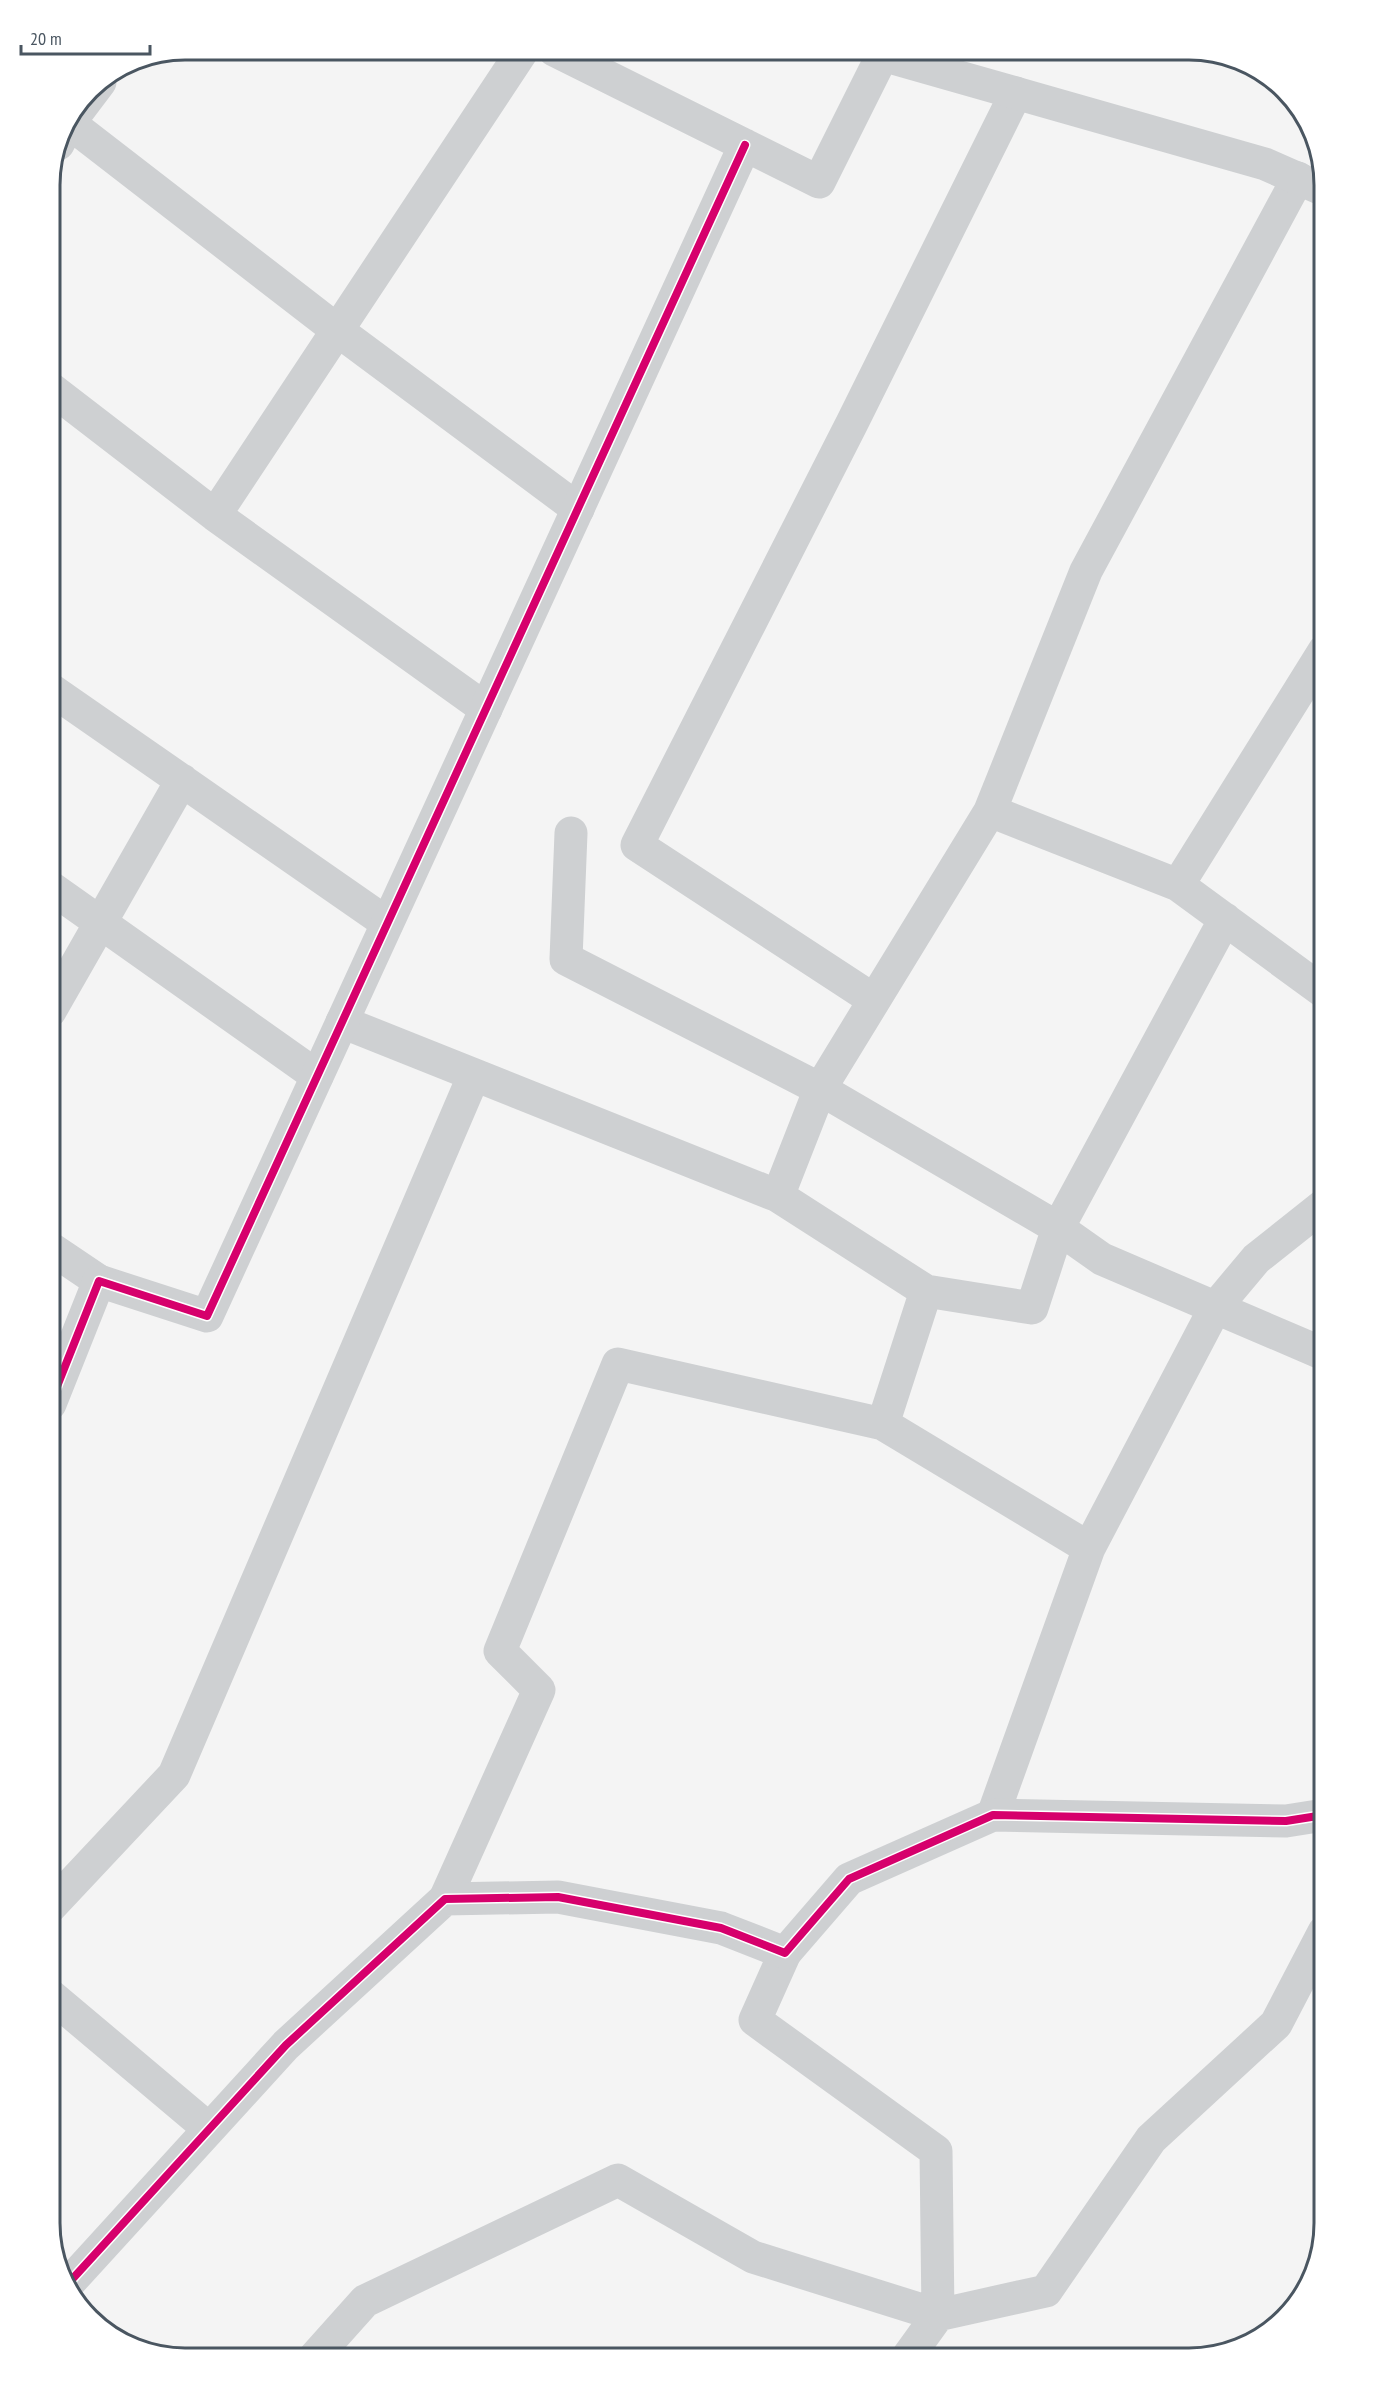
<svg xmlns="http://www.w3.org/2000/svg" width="1374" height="2408" viewBox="0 0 1374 2408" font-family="'PT Sans Narrow',sans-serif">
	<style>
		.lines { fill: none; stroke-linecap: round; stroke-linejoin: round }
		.minor { stroke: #ced0d2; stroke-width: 33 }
		.tertiary { stroke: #ced0d2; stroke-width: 33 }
		.cycleway-casing { stroke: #fff; stroke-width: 11 }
		.cycleway { stroke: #d6006c; stroke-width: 8 }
		.rim { fill: none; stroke: #4a5661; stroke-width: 3 }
	</style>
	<rect width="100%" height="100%" fill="#f4f4f4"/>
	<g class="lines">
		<path class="minor" d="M68,122L337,330L578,509
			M58,144L69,123L100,82
			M50,388L215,515
			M50,689L387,923
			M486,709L215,515L523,50
			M571,833L566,959L820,1089L1058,1228L1102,1259L1324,1354
			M1178,885L990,811L1086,571L1298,178
			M50,887L317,1076
			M1324,992L1178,885L1324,651
			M874,1000L637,845L852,423L1016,93
			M50,1011L182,780
			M342,1022L778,1196
			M50,1248L99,1281
			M926,1291L778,1196L820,1089L990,811
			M1089,1548L883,1424L926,1291L1032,1308L1058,1228L1225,919
			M993,1815L1089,1548L1215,1308L1256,1259L1324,1205
			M445,1899L539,1690L500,1651L618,1364L883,1424
			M50,1907L174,1775L474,1075
			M785,1953L755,2020L936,2151L938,2315L907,2358
			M314,2358L365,2301L618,2180L753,2257L938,2315L1046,2291L1151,2139L1276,2024L1324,1932"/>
		<path class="tertiary" d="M554,50L819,182L885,50
			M882,55L1265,164L1324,190
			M50,1404L99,1281L207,1316L745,145
			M50,1995L209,2129
			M66,2286L286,2045L445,1899L558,1897L721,1928L785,1953L849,1879L993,1815L1286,1821L1324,1815"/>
		<g class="cycleway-casing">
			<path id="cycleway" d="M50,1404L99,1281L207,1316L745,145
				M66,2286L286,2045L445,1899L558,1897L721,1928L785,1953L849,1879L993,1815L1286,1821L1324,1815"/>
		</g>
		<use href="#cycleway" class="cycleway"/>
	</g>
	<path d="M0 0H1374V2408H0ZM185 60H1189A125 125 0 0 1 1314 185V2223A125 125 0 0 1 1189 2348H185A125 125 0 0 1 60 2223V185A125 125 0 0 1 185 60Z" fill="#fff" fill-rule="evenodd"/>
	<path class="rim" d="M185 60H1189A125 125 0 0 1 1314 185V2223A125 125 0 0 1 1189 2348H185A125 125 0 0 1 60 2223V185A125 125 0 0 1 185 60Z"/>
	<path d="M21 45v9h129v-9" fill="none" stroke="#4a5661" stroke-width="3"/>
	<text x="30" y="45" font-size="18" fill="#4a5661" stroke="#ffffff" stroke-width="4.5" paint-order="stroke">20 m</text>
</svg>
